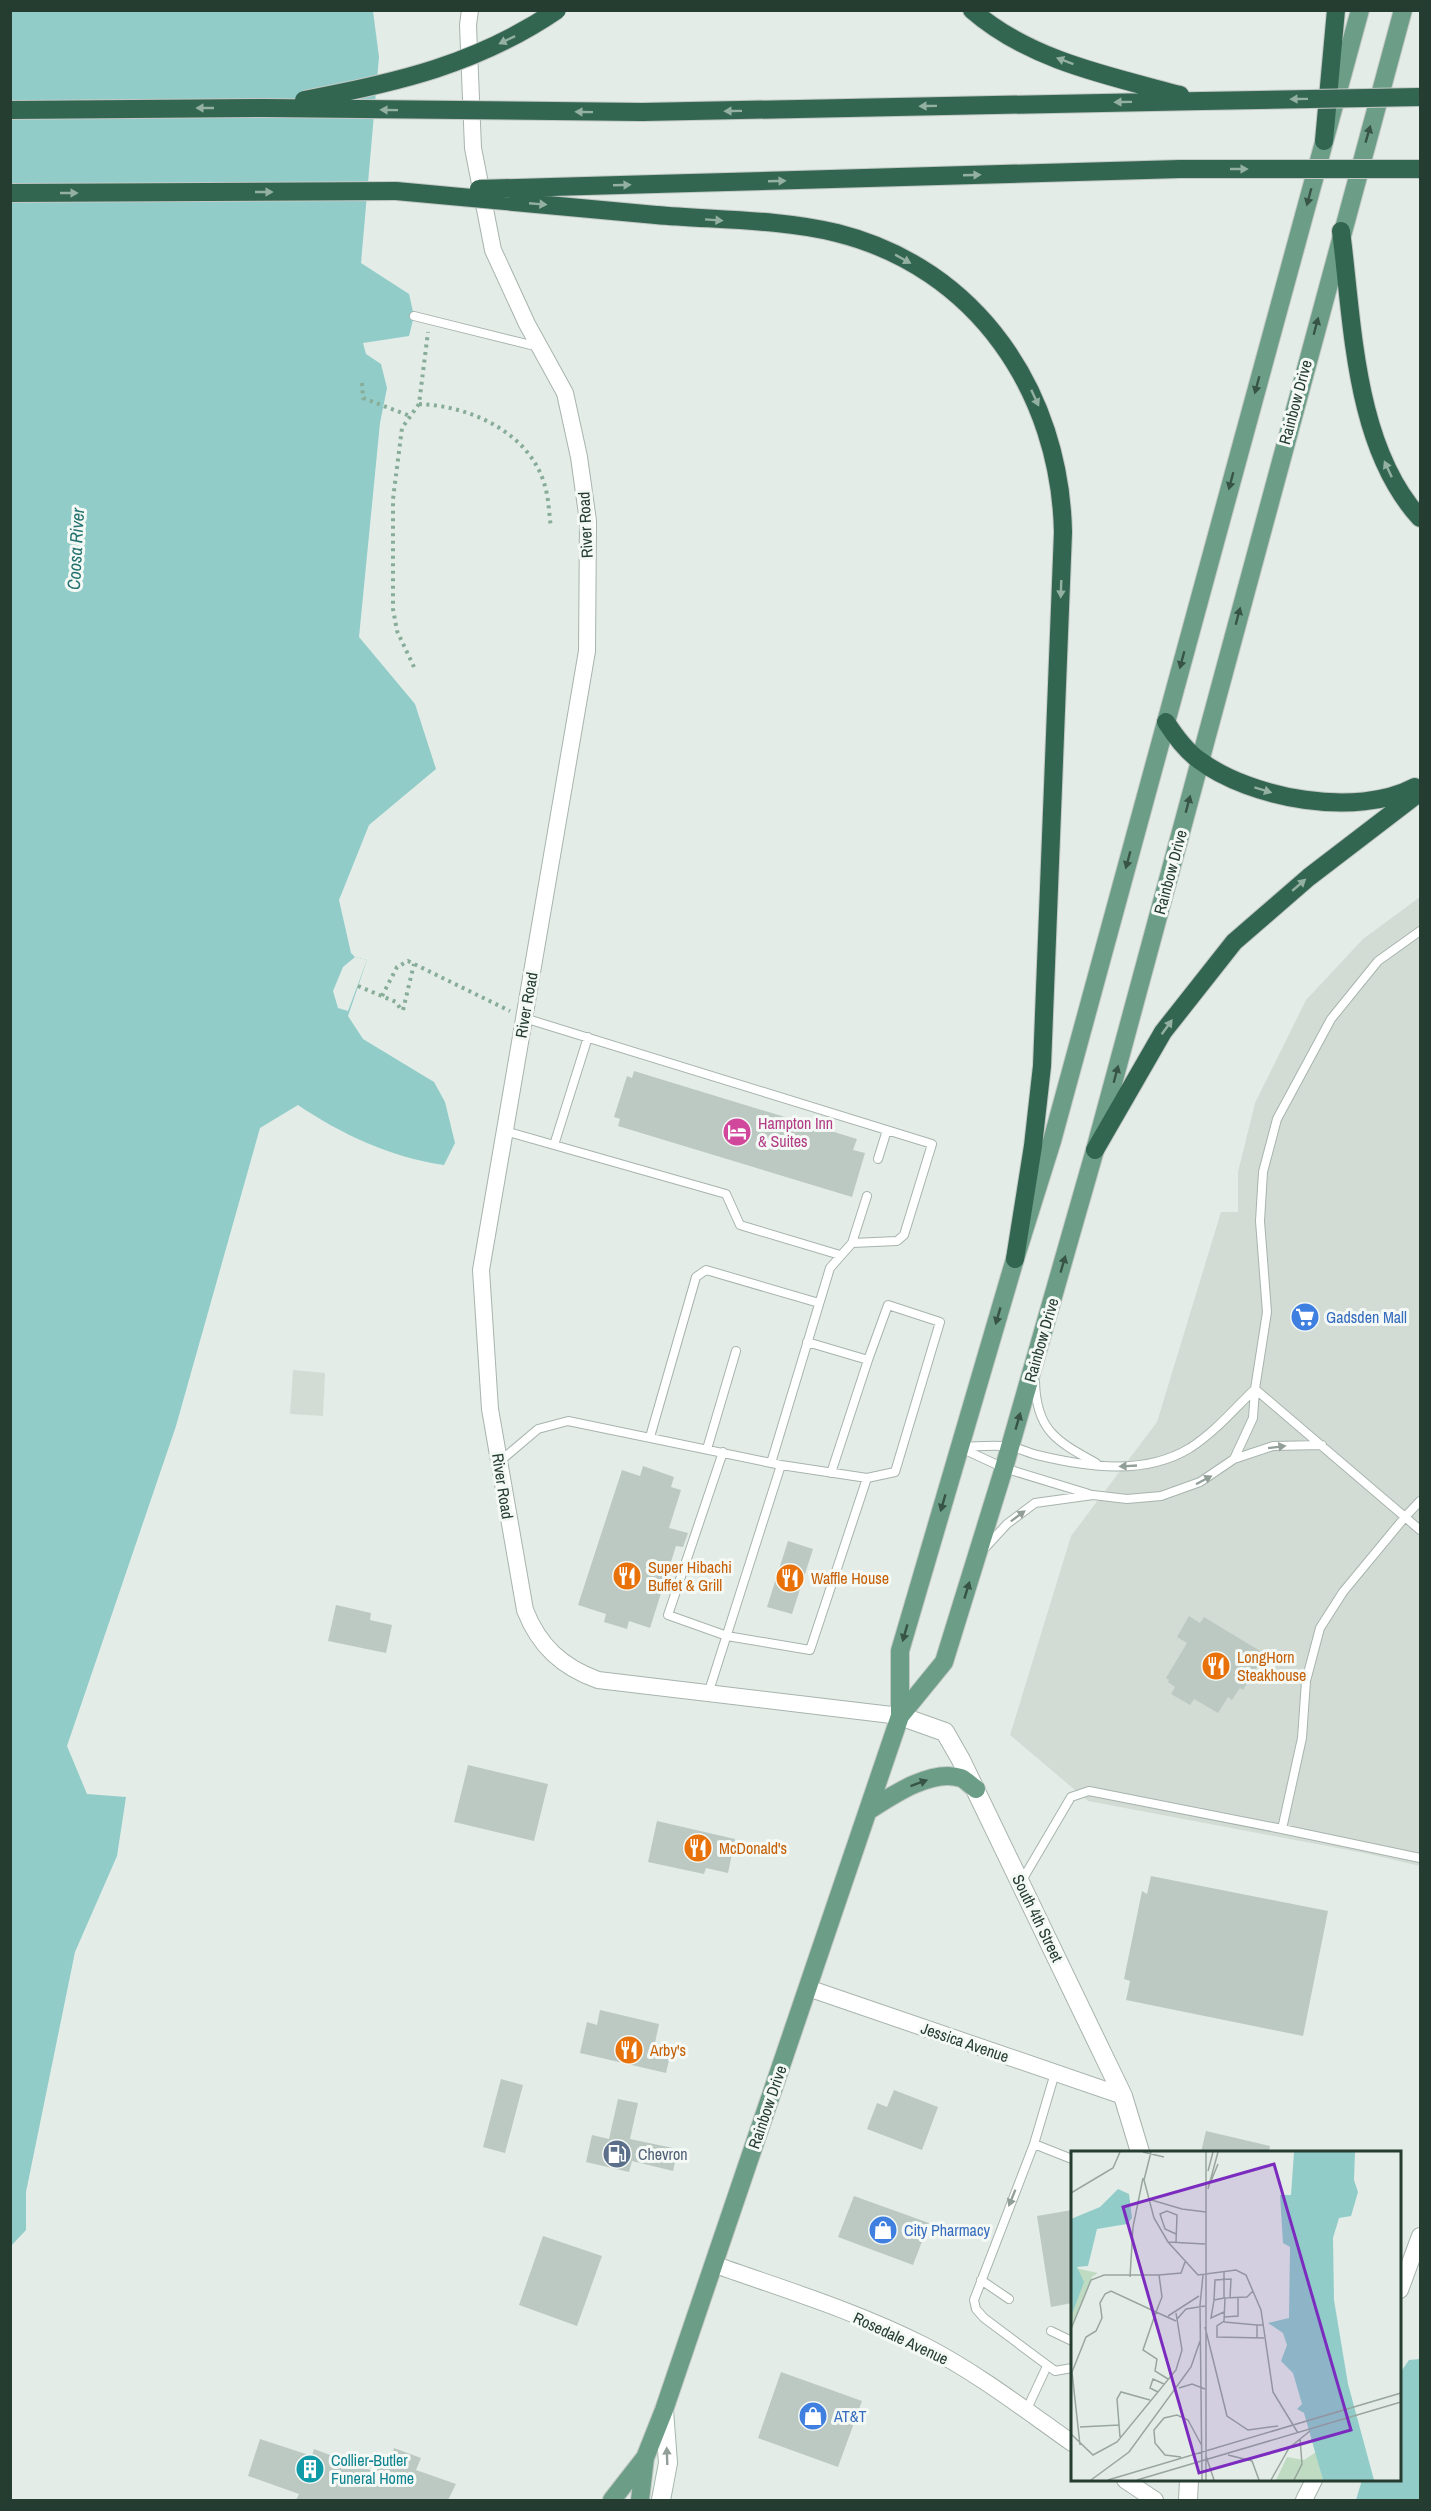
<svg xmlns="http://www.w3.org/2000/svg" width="1431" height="2511" viewBox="0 0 1431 2511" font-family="'Archivo Narrow',sans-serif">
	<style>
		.built { fill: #d2dcd5 }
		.water { fill: #91ccc9 }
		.pier { fill: #e4ece7 }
		.building { fill: #bcc9c2 }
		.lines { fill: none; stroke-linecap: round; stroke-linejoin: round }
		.service-casing { stroke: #a7b4ad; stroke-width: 10 }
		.minor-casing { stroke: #a7b4ad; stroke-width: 18 }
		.tertiary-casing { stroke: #a7b4ad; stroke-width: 20 }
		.secondary-casing { stroke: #a3b7ac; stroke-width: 20 }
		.primary-casing { stroke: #c2c8c5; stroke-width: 20 }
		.motorway-casing { stroke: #c2c8c5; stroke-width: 20 }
		.path { stroke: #87ad99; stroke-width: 4; stroke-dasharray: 3 4.5; stroke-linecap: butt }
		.service { stroke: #fff; stroke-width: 8 }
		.minor { stroke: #fff; stroke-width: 16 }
		.tertiary { stroke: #fff; stroke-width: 18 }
		.secondary { stroke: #fff; stroke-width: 18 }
		.primary { stroke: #6c9e87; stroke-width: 18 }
		.motorway { stroke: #336651; stroke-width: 18 }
		.motorway-bridge-casing { stroke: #c2c8c5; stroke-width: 20; stroke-linecap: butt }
		.motorway-bridge { stroke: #336651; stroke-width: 18 }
		.oneway { fill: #94b0a3 }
		.oneway2 { fill: #375446 }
		.oneway3 { fill: #929e98 }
		.labels { text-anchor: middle; stroke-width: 6; stroke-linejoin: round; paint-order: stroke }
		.street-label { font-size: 16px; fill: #253c31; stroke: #f4f9f5 }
		.hotel-label { font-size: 16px; fill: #b23c85; stroke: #f4f9f5; text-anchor: start }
		.shop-label { font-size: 16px; fill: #366cbe; stroke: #f4f9f5; text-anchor: start }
		.food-label { font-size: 16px; fill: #c56008; stroke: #f4f9f5; text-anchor: start }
		.service-label { font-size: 16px; fill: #4e5e75; stroke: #f4f9f5; text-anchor: start }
		.culture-label { font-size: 16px; fill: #0d838f; stroke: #f4f9f5; text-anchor: start }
		.water-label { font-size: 18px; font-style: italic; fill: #247370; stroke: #f4f9f5 }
		.inset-road { fill: none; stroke: #98a69e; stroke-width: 1.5 }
		.view { fill: #7b2cbf; fill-opacity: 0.15; stroke: #7b2cbf; stroke-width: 3 }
		.inset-edge { fill: none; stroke: #253c31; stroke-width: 3 }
	</style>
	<rect width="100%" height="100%" fill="#e4ece7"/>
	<path class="built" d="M1420,897V1866L1364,1853L1088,1801L1010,1735L1071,1536L1157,1422L1221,1212H1238V1172L1255,1103L1306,1000L1363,939Z
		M293,1370L325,1373L323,1416L290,1414Z"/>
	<path class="water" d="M11,11H373L379,57L361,263L409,294L414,316L409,336L363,343L366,354L381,364L387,388L380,423L359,637L415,704L436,769L369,825L339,900L351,953L355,957L367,960L348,1016L363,1039L434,1082L445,1102L455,1143L444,1165C392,1158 341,1134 298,1105L260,1128L176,1426L67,1746L87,1794L126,1797L117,1856L75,1952L26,2192V2230L11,2246Z
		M1420,2359V2500H1356L1362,2480H1400V2373L1409,2360Z"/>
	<path class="pier" d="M355,957L367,960L348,1011L338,1008L333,991L343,967Z"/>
	<path class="building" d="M634,1071L857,1139L853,1150L865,1153L852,1197L618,1126L620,1119L614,1117L627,1076L632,1078Z
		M643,1466L674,1477L671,1487L681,1490L669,1528L688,1533L683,1547L676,1546L650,1628L629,1621L627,1629L604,1622L606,1614L578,1605L622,1470L640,1476Z
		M788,1541L813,1549L792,1614L767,1607Z
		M336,1605L371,1613L370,1620L392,1625L386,1653L328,1641Z
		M1189,1616L1200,1623L1204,1617L1265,1654L1243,1690L1240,1688L1232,1700L1228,1697L1218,1713L1194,1699L1190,1705L1171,1694L1175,1687L1168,1682L1169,1680L1166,1678L1187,1643L1177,1637Z
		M468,1765L548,1784L534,1841L454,1822Z
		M657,1821L735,1839L728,1873L706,1868L704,1874L648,1862Z
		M1151,1876L1328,1911L1303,2036L1126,2000L1130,1981L1124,1979L1142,1891L1147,1894Z
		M600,2010L659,2024L655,2043L672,2047L666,2073L580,2053L587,2022L597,2025Z
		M501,2079L523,2085L505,2153L483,2147Z
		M894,2090L938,2107L922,2150L867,2129L877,2103L887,2107Z
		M618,2099L638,2103L630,2139L678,2149L673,2171L632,2161L629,2172L586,2162L592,2135L609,2139Z
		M1206,2131L1270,2146L1269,2152H1201Z
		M854,2196L929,2223L913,2265L838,2237Z
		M1072,2210V2303L1051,2307L1037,2216Z
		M543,2236L602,2256L577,2326L519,2305Z
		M781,2372L862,2401L838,2467L758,2438Z
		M260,2439L312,2456L314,2449L376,2472L379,2465L387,2469L394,2448L421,2458L416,2470L456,2484L448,2500H296L299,2494L248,2476Z"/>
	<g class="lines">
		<g class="service-casing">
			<path id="service" d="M414,316L539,347
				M524,1018L932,1144L904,1235L897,1241L852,1243L830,1268L771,1463
				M505,1131L554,1145L588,1037
				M554,1145L726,1194L740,1225L840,1255
				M878,1159L887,1130
				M852,1243L867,1196
				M807,1342L868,1360L888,1305L940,1322L895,1472L867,1478
				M1035,1381C1036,1430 1056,1441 1096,1463
				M1255,1389L1405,1517L1343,1592L1320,1628L1306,1681L1302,1738L1282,1829L1420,1858
				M650,1437L696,1277L706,1270L819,1303
				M960,1447C976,1447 995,1444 1011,1447C1020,1448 1028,1453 1037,1455C1087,1467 1144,1476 1190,1448C1215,1432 1234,1409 1255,1389
				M707,1449L736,1351
				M963,1449L1004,1468L1089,1494
				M723,1452L668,1615L727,1636L810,1650L867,1478L781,1465
				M1234,1459L1253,1418L1255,1389L1267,1312L1260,1221L1263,1172L1277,1119L1331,1019L1378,961L1420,931
				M499,1462L538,1429L568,1421L781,1465L708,1694
				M831,1473L868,1360
				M1420,1501L1405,1517L1420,1530
				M983,1550L1007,1524L1035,1503L1093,1495L1127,1499L1161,1496L1200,1482L1234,1459L1273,1446L1322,1445
				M1021,1882L1071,1797L1089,1791L1282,1829
				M1055,2073L1034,2144L974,2300L976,2309L984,2318L1055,2371L1072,2368
				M1034,2144L1072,2159
				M981,2280L1009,2299
				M1051,2331L1072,2341
				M1026,2411L1047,2366"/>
		</g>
		<g class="minor-casing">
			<path id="minor" d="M470,10L468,25L473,148L493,250L527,324L565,393L579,457L588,521L587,651L481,1270L490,1409L525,1610C539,1646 562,1667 598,1680L900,1716
				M808,1988L1123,2096
				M713,2264C783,2289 856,2311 923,2345C976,2372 1024,2409 1072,2443
				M1400,2290L1420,2236
				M1125,2480L1155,2500
				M1304,2500L1314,2480"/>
		</g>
		<g class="tertiary-casing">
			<path id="tertiary" d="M900,1716L945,1732L961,1760L1123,2096L1140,2152
				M1188,2500L1189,2480"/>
		</g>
		<g class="secondary-casing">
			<path id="secondary" d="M661,2500L668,2463L664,2410"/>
		</g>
		<g class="primary-casing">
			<path id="primary" d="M900,1716L944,1662L1004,1468L1095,1150L1403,10
				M868,1811C891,1796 932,1768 961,1778C966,1780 971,1786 976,1789
				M612,2500L644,2459
				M640,2500L645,2458L664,2410L900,1716V1651L1015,1259L1052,1141L1360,10"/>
		</g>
		<g class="motorway-casing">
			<path id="motorway" d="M972,10C1029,60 1109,76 1180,95
				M10,110L264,108
				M642,112L1202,101
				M1324,141L1336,10
				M655,184L1180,169
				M10,193L396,191
				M656,215C714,220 781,219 837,233C977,268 1060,392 1063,532L1042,1066L1033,1146L1015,1259
				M1341,231C1353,323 1354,446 1420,518
				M1166,722C1175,736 1185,750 1199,760C1251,799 1357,818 1415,787
				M1095,1150L1163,1032L1234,942L1309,877L1420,792"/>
		</g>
		<path class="path" d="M362,383L363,398L410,416
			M419,404C472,406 533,434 546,490C549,502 549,515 551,527
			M414,667L397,631L393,609V499L402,428L419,404L428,332
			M358,986L396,1002L402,1011
			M382,996L397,967L408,961L510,1011
			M403,1010L414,964"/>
		<use href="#service" class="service"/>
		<use href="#minor" class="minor"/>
		<use href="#tertiary" class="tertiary"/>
		<use href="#secondary" class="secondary"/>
		<use href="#primary" class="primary"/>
		<use href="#motorway" class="motorway"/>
		<g class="motorway-bridge-casing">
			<path id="motorway-bridge" d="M304,100C396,83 478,64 557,10
				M1202,101L1420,97
				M264,108L642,112
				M1180,169H1420
				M479,189L655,184
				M396,191L656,215"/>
		</g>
		<use href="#motorway-bridge" class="motorway-bridge"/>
	</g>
	<defs><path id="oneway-solid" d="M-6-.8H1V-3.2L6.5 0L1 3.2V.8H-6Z" transform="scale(1.5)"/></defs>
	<g class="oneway">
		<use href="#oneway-solid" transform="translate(507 40) rotate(154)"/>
		<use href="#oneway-solid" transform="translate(1065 61) rotate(-159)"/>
		<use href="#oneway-solid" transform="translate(1299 99) rotate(179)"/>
		<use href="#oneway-solid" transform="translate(1123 102) rotate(179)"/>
		<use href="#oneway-solid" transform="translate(928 106) rotate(179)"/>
		<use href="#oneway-solid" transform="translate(205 108) rotate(180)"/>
		<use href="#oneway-solid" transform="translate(389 110) rotate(-179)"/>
		<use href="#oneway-solid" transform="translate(733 111) rotate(179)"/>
		<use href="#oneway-solid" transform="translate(584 112) rotate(-179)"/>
		<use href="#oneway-solid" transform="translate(1239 169)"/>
		<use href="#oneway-solid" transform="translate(972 175) rotate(-2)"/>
		<use href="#oneway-solid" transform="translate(777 181) rotate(-2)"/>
		<use href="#oneway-solid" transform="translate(622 185) rotate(-2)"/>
		<use href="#oneway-solid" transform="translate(264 192)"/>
		<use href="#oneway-solid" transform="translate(69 193)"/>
		<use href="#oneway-solid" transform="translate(538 204) rotate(5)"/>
		<use href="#oneway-solid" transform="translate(714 220) rotate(4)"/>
		<use href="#oneway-solid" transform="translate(903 259) rotate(29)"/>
		<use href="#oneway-solid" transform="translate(1035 398) rotate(65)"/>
		<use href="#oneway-solid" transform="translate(1388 469) rotate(-115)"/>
		<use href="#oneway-solid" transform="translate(1061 589) rotate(92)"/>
		<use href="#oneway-solid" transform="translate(1263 790) rotate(17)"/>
		<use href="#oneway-solid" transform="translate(1299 885) rotate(-41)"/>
		<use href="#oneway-solid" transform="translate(1167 1027) rotate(-54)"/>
	</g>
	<g class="oneway2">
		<use href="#oneway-solid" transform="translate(1368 134) rotate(-74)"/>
		<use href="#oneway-solid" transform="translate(1309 197) rotate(105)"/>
		<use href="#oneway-solid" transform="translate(1316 326) rotate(-75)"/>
		<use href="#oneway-solid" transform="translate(1257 385) rotate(105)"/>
		<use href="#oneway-solid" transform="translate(1231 481) rotate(105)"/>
		<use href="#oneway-solid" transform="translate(1238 616) rotate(-75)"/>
		<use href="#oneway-solid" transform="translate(1182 660) rotate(105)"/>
		<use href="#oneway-solid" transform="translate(1188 804) rotate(-75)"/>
		<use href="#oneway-solid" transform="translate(1128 860) rotate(105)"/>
		<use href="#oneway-solid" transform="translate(1116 1074) rotate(-75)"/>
		<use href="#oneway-solid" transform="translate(1063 1264) rotate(-74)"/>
		<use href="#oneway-solid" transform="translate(998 1316) rotate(106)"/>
		<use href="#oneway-solid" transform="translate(1018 1421) rotate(-74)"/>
		<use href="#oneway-solid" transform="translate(943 1503) rotate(106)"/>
		<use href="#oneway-solid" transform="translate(967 1590) rotate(-73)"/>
		<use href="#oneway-solid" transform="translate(905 1633) rotate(106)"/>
		<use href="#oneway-solid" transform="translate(919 1783) rotate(-20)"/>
	</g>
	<g class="oneway3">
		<use href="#oneway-solid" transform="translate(1277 1447) rotate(-7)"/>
		<use href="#oneway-solid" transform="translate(1128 1466) rotate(177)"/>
		<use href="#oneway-solid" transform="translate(1204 1480) rotate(-28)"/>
		<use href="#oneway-solid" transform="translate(1018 1516) rotate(-37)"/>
		<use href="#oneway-solid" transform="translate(1012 2198) rotate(112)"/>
		<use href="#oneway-solid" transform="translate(667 2456) rotate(-92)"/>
	</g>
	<defs>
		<g id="hotel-disc" transform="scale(1.5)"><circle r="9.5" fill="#d1479c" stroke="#f4f9f5"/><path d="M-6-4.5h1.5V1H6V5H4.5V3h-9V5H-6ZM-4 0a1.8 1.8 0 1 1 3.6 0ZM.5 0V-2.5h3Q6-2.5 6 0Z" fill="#fff"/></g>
		<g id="supermarket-disc" transform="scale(1.5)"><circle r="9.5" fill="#3f7fe0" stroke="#f4f9f5"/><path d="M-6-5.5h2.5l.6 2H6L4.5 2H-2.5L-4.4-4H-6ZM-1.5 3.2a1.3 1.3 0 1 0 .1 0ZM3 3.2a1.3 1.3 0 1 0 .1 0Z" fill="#fff"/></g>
		<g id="restaurant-disc" transform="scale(1.5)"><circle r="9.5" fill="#e8710a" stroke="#f4f9f5"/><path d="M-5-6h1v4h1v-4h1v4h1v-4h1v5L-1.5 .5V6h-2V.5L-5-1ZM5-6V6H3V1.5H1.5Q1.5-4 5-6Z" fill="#fff"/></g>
		<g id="fuel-disc" transform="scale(1.5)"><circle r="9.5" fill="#5c6f8a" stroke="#f4f9f5"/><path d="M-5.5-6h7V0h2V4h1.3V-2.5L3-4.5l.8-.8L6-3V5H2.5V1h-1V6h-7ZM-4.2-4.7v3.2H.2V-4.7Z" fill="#fff"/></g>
		<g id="shop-disc" transform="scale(1.5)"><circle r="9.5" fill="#3f7fe0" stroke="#f4f9f5"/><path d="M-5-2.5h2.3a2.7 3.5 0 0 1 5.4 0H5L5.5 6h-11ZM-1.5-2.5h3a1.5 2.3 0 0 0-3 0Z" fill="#fff"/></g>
		<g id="building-disc" transform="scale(1.5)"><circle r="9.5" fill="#0f9aa8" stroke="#f4f9f5"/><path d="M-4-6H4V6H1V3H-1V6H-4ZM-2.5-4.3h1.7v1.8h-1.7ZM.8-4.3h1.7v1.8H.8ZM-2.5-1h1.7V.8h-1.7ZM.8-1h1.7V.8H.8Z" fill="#fff"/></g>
	</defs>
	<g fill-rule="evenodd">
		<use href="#hotel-disc" x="737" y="1132"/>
		<use href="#supermarket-disc" x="1305" y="1317"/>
		<use href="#restaurant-disc" x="627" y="1576"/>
		<use href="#restaurant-disc" x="790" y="1578"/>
		<use href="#restaurant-disc" x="1216" y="1666"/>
		<use href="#restaurant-disc" x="698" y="1848"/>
		<use href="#restaurant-disc" x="629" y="2050"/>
		<use href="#fuel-disc" x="617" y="2154"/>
		<use href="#shop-disc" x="883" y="2230"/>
		<use href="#shop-disc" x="813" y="2416"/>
		<use href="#building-disc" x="310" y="2469"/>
	</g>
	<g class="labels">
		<g class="street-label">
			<text transform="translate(1295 402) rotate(-75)" y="6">Rainbow Drive</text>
			<text transform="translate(585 525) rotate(-93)" y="6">River Road</text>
			<text transform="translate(1170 872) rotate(-75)" y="6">Rainbow Drive</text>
			<text transform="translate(526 1005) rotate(-80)" y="6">River Road</text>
			<text transform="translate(1041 1340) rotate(-74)" y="6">Rainbow Drive</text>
			<text transform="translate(503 1486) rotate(81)" y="6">River Road</text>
			<text transform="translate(1038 1918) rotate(64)" y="6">South 4th Street</text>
			<text transform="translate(965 2042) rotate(19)" y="6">Jessica Avenue</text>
			<text transform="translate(767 2107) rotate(-71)" y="6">Rainbow Drive</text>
			<text transform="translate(901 2338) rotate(25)" y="6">Rosedale Avenue</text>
		</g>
		<g class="hotel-label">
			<text x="758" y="1129">Hampton Inn<tspan x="758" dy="18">&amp; Suites</tspan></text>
		</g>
		<g class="shop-label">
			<text x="1326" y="1323">Gadsden Mall</text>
			<text x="904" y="2236">City Pharmacy</text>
			<text x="834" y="2422">AT&amp;T</text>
		</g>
		<g class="food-label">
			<text x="648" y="1573">Super Hibachi<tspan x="648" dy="18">Buffet &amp; Grill</tspan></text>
			<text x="811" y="1584">Waffle House</text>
			<text x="1237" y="1663">LongHorn<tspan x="1237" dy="18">Steakhouse</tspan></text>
			<text x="719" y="1854">McDonald's</text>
			<text x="650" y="2056">Arby's</text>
		</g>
		<g class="service-label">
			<text x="638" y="2160">Chevron</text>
		</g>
		<g class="culture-label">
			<text x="331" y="2466">Collier-Butler<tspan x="331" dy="18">Funeral Home</tspan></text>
		</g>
		<g class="water-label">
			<text transform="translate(76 549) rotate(-87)" y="6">Coosa River</text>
		</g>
	</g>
	<g transform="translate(1071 2151)">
		<rect width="330" height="330" fill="#e4ece7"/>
		<path d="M0,116L27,122L21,126L0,176ZM245,301L252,329H205L216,306L233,309Z" fill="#bfdbc1"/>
		<path d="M223,1H284L283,29L287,41L280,65L268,67L262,87L263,149L277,233L303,329H252L233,262L226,258L231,253L222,222L210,210L216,194L212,182L197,172L218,167L219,96L212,92L209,44H220ZM47,38L58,43L61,67L56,73L26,78L17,115L6,116L13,131L0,166V68L29,56Z" fill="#91ccc9"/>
		<path class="inset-road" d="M72,1L93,6M80,1L73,29L83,67L97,91L127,124L165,119L175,124L190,159L202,241L227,282M135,1V329M137,20L142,1M140,30L147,13M137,38L147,1M0,42L42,17L49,1M77,48L111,58L135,61M97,91L134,93M105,91L106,64L96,60L89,63L94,78L105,83M153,121V147L176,146L182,140M88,124L110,122L114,111M59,126L62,76L72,27M153,147L143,149L144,129L160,128L159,147M154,147L153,170L146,175V186L193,187M143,149L140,167L153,161M97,165L128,145M153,166L167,165V146M106,168L115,158L134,155M153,171L186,174M134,176L156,265L177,279L207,275M0,178L20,129L33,124H88L91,146L85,161L105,170M186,187V174H192M108,237L121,233L134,238M87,241L79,237L82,228L93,233M9,276L48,274M0,283L22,304L46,291L105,219L111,199L105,162M49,286L46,248L50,241L79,249M9,294L1,221L15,186L25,180L31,167L29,152L34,143L40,140L85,161L72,199L86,208L84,220L97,228M157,304L181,310L188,329M135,305L143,329M110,306L94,304L84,292L83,279L93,267L106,264L117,269L131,295M20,329L58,301L120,216L129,190M37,329L330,242M66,329L330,251M131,329L129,154L132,124M200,329L218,297L239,280M223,329L231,313L229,288"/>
		<path class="view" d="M203,13L280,279L128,322L52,56Z"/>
		<rect width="330" height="330" class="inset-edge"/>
	</g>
	<rect width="1431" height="2511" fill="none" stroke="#253c31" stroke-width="24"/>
</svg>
